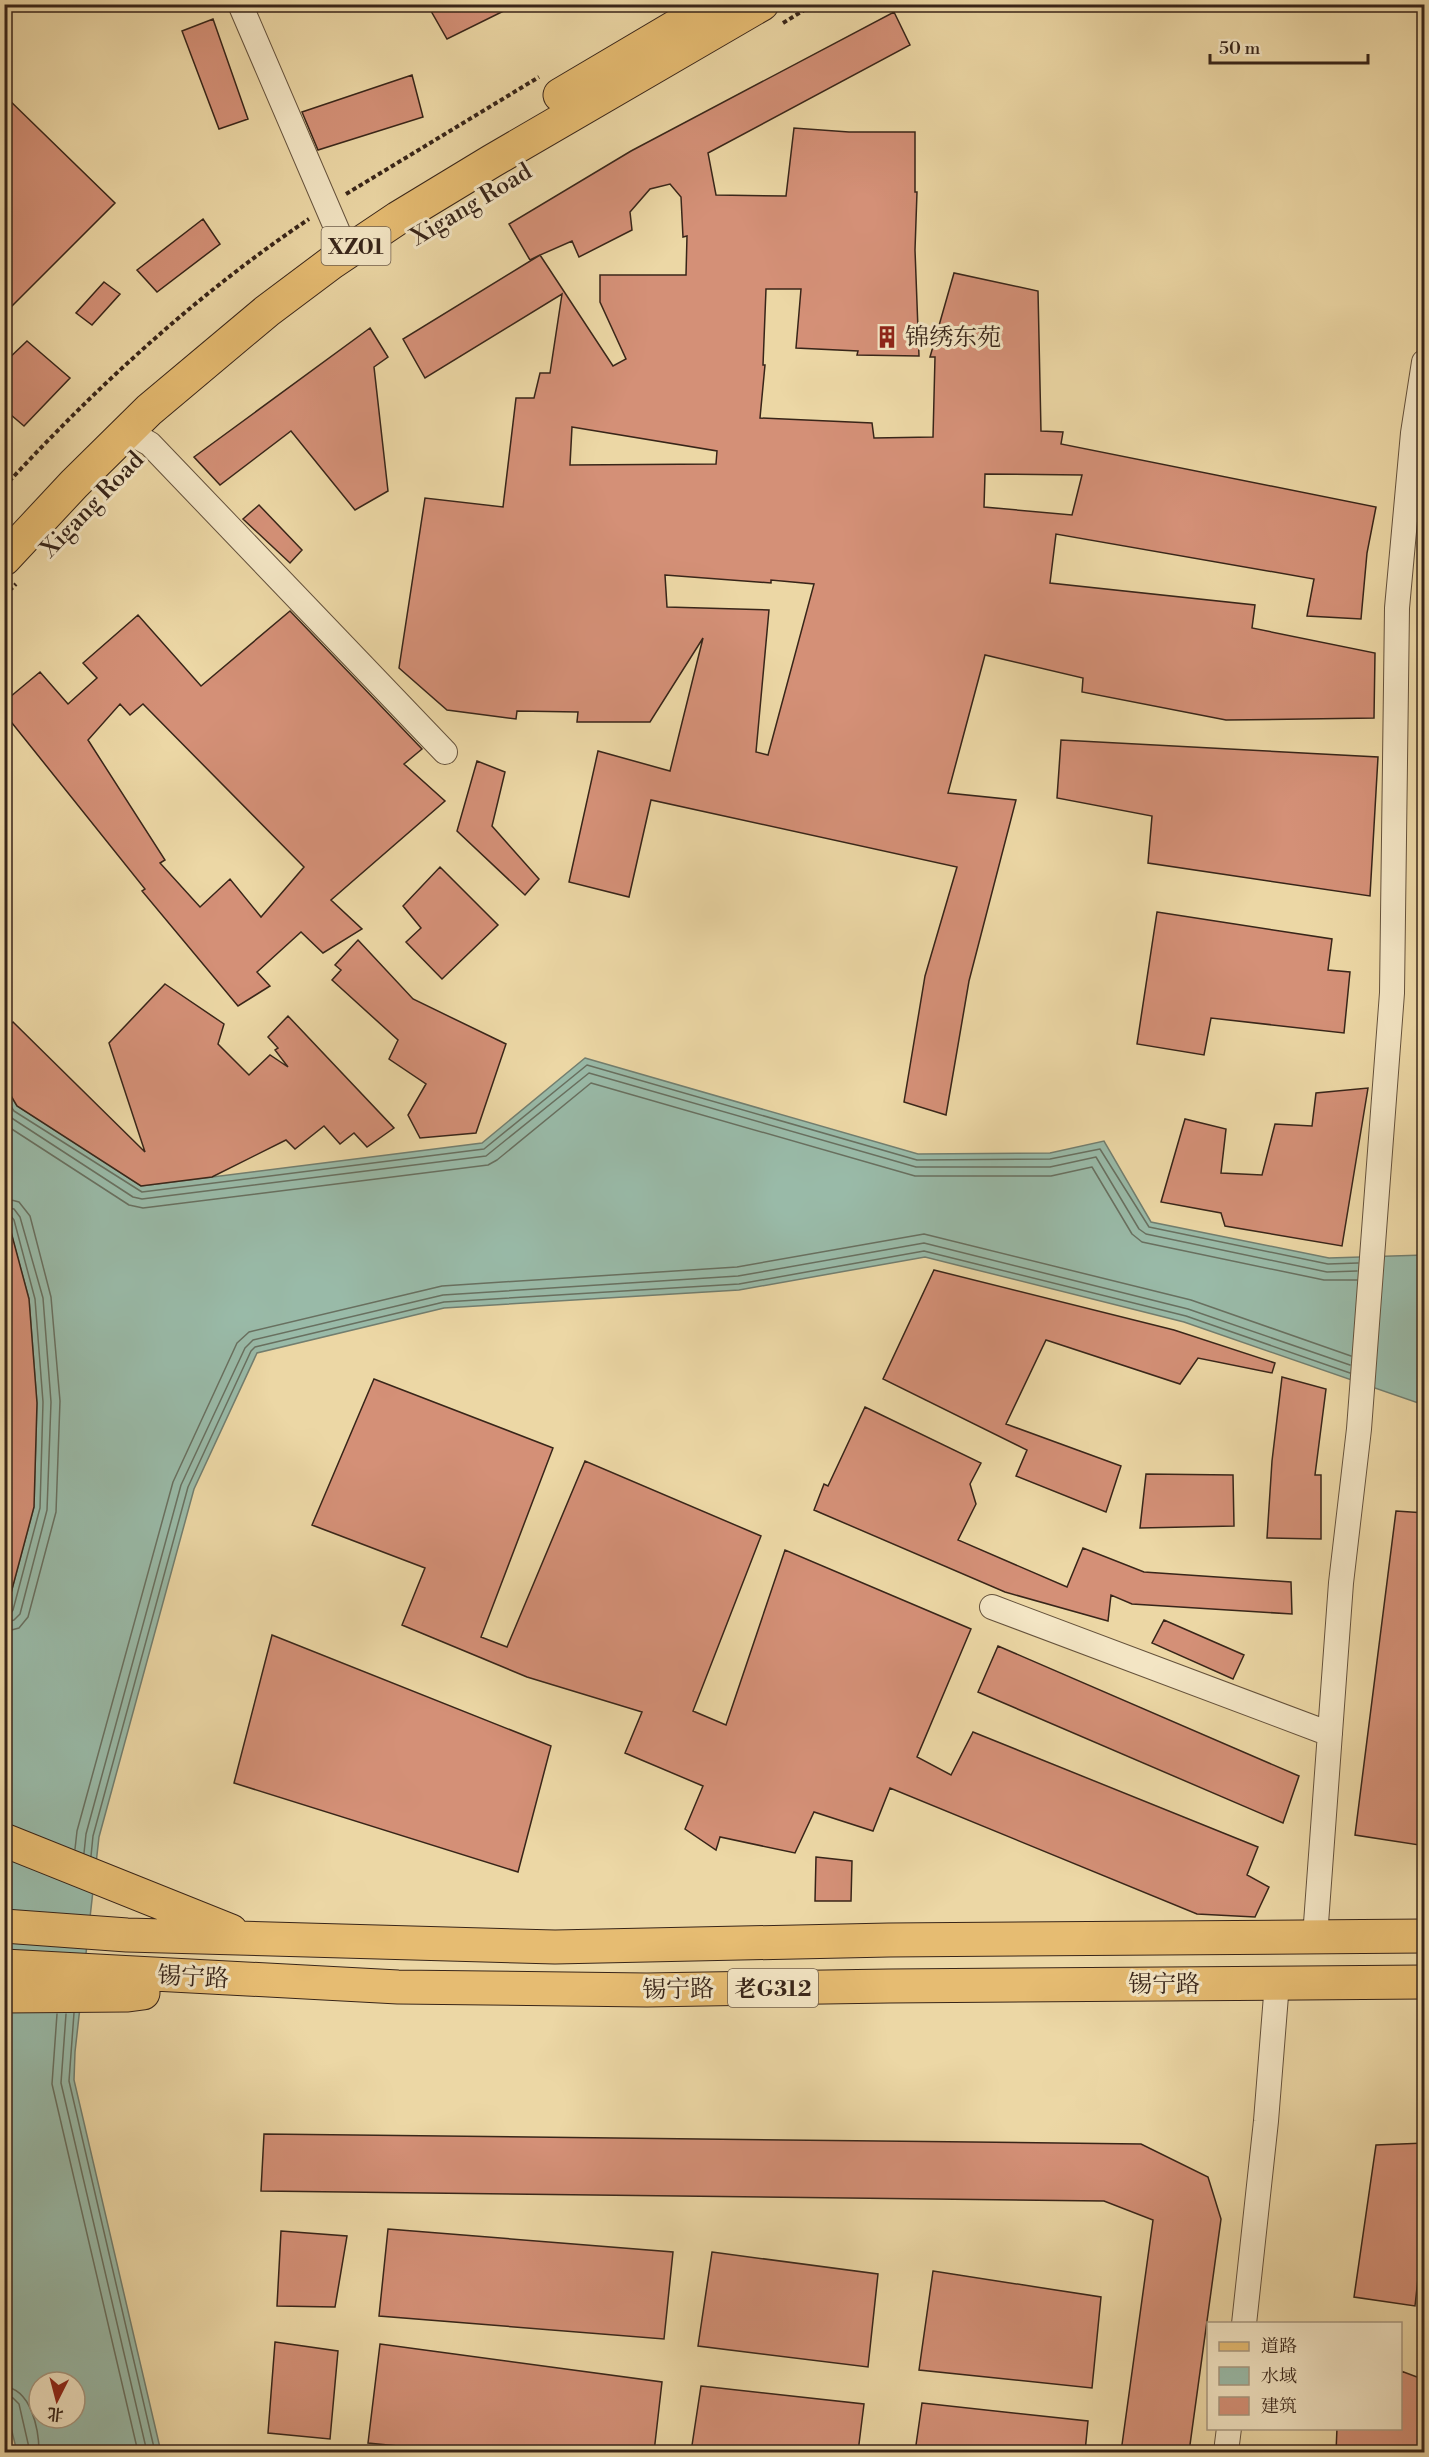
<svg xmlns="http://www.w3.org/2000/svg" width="1429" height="2457" viewBox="0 0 1429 2457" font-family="'Libre Bodoni','Noto Serif SC',serif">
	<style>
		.water { fill: #99baa8; stroke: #727e6f; stroke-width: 1.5; fill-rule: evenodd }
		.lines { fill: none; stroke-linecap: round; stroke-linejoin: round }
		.shore { stroke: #687060; stroke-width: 1.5 }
		.building { fill: #d49077; stroke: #382519; stroke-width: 1.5; fill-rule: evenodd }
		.street-casing { stroke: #65523c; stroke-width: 26 }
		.primary-casing { stroke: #382519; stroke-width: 35 }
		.path { stroke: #382519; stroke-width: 4; stroke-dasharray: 4.5 3; stroke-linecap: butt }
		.street { stroke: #f3e5c4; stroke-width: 24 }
		.primary { stroke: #e6bc72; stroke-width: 33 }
		.labels { text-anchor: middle; stroke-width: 6; stroke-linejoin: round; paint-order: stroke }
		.shield { fill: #f3e5c4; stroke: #705f4c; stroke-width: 1.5 }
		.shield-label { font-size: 22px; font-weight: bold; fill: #382519 }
		.street-label { font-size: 24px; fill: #382519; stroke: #f3e5c4 }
		.poi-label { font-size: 24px; fill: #382519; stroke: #f3e5c4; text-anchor: start }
	</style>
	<rect width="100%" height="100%" fill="#ecd7a5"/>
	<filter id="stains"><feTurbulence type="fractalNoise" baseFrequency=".00333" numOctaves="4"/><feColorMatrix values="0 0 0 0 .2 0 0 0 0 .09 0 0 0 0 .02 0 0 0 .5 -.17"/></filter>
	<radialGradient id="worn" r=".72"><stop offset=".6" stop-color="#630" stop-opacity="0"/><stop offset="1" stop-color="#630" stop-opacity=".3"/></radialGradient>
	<path class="water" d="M585,1058L918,1154L1050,1153L1104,1141L1151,1222L1329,1258L1424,1255V1405L1184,1322L925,1257L739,1290L444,1308L257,1353L194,1489L99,1837L75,2052L74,2080L161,2452H17L4,2399V1619L34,1507L37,1403L29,1299L8,1222L5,1218L4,1084L17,1106L141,1186L482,1143ZM39,2382H75V2418H39Z"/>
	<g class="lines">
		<path class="shore" d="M4,1096L14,1111L142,1192L484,1149L587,1065L917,1160L1050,1159L1100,1149L1149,1227L1328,1264L1358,1263
			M4,1111L10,1117L133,1197L142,1199L486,1156L589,1073L916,1167H1050L1096,1157L1139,1229L1146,1234L1327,1272L1357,1271
			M4,1124L129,1205L143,1208L488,1165L497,1160L591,1083L915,1176H1051L1092,1167L1132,1234L1142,1242L1324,1280H1357
			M4,1198L19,1202L30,1216L51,1297L60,1401L56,1512L28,1617L19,1628L4,1632
			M4,1207L14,1209L20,1217L43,1298L51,1402L47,1510L20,1614L14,1620L4,1623
			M4,1214L10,1215L14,1220L35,1299L43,1402L40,1508L13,1610L10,1614L4,1615
			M75,1849L77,1831L173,1482L237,1343L249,1332L442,1286L737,1267L924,1234L1191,1300L1351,1356
			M84,1853L86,1834L181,1485L245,1348L253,1340L443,1295L738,1276L924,1243L1188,1309L1350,1365
			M91,1856L93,1836L188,1487L251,1351L255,1347L444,1302L739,1284L924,1251L1186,1316L1350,1373
			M74,2013L69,2081L155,2452
			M57,2014L52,2084L138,2452
			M66,2014L61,2083L147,2452
			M4,2387C31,2388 39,2430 39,2452
			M4,2396L13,2398L19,2404L30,2452"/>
	</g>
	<path class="building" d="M427,4H518L447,39Z
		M894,12L910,45L708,153L716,195L786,196L794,128L849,132H915V192H917L915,250L919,356L857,355L858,351L796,348L801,289H766L763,365H765L760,418L872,423L874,438L933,437L935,357H930L954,273L1038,291L1041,431L1063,432L1061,444L1376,507L1367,553L1361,619L1307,616L1314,579L1056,534L1050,583L1255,605L1252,628L1375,653L1374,718L1226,720L1082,692L1083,678L985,655L948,793L1016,800L969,981L946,1115L904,1102L925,976L957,867L651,800L629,897L569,882L598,751L670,771L703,638L650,722H577L578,712L517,711L516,719L447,710L399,668L425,498L503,507L516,398H534L540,373H550L562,294L425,378L403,339L540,255L530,260L509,224L631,151ZM670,184L681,197L683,237L687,236L686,275H600V302L626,359L613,366L540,255L572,241L579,257L632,230L630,212L650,189ZM572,427L717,451L716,464L570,465ZM985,474L1082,475L1072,515L984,507ZM665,575L771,583V580L814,584L768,755L756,752L769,610L667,607Z
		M213,19L248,119L219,129L182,31Z
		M412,75L423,117L318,150L302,112Z
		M4,95L115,203L4,314Z
		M203,219L220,244L157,292L137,270Z
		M104,282L120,294L92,325L76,313Z
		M370,328L388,357L374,367L388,491L355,510L291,431L220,485L194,457Z
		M27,341L70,378L24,426L4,409V363Z
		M259,505L302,550L290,563L243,519Z
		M290,611L422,749L404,764L445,801L331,900L362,929L323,953L301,932L257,972L270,986L238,1006L142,891L145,889L4,713V702L40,672L68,704L97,678L83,663L138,615L201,686ZM120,704L130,715L143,704L304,867L261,917L230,879L200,907L160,863L165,860L88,740Z
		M1061,740L1378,757L1370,896L1148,863L1152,816L1057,798Z
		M477,761L505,772L492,826L539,879L525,895L457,831Z
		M440,867L498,925L442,979L406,942L421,928L403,906Z
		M1157,912L1332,939L1328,970L1350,972L1344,1033L1211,1018L1204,1055L1137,1044Z
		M358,940L413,999L506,1044L476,1133L420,1138L408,1115L426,1084L389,1059L398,1040L332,980L341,970L335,965Z
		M165,984L224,1024L218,1044L249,1075L270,1055L288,1067L275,1050L278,1048L268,1037L288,1016L394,1128L367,1147L354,1133L340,1144L324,1126L295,1149L286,1140L212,1177L141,1186L17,1106L4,1084V1030L13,1022L145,1152L109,1043Z
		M1368,1088L1342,1246L1225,1226L1221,1213L1161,1202L1185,1119L1226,1129L1221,1173L1262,1175L1275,1124L1312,1126L1316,1093Z
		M10,1228L29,1299L37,1403L34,1507L10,1597L4,1596V1229Z
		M934,1270L1174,1330L1275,1363L1272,1373L1198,1358L1180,1384L1046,1340L1006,1424L1121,1466L1106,1512L1016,1476L1027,1450L883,1379Z
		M1282,1377L1326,1389L1315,1475H1321V1539L1267,1538L1272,1461Z
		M374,1379L553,1448L481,1637L507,1647L585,1461L761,1536L693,1711L726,1725L785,1550L971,1629L917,1757L951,1775L973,1732L1258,1847L1247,1875L1269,1887L1255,1917L1197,1914L890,1788L873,1831L814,1812L795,1853L720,1837L716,1850L685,1829L703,1786L625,1753L642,1712L527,1677L402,1625L425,1568L312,1525Z
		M865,1407L981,1463L970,1484L976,1504L958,1540L1067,1587L1083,1548L1144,1572L1291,1582L1292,1614L1132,1604L1111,1595L1108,1621L1005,1592L814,1510L824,1484L828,1486Z
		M1146,1474L1233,1475L1234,1526L1140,1528Z
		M1396,1511L1425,1513V1788L1419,1845L1355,1835Z
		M1164,1620L1244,1655L1233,1679L1152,1643Z
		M272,1635L551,1746L518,1872L234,1783Z
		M998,1646L1299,1776L1283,1823L978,1692Z
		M816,1857L852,1861L851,1901H815Z
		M264,2134L1141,2144L1208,2177L1221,2219L1189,2452H1121L1153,2220L1104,2201L261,2191Z
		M1425,2143V2213L1415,2306L1354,2297L1376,2145Z
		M388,2229L673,2252L664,2339L379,2316Z
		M281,2231L347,2236L335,2307L277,2306Z
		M712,2252L878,2274L868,2367L698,2346Z
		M933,2271L1101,2297L1092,2388L919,2370Z
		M275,2342L338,2351L330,2439L268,2433Z
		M380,2344L662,2382L654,2452H459L368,2443Z
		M1401,2371L1425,2380V2452H1336L1337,2428H1401Z
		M701,2386L864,2404L858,2452H691Z
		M922,2403L1088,2421L1085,2452H915Z"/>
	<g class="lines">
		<g class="street-casing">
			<path id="street" d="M240,4L338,232
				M127,431L150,444L445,752
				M992,1607L1330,1734
				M1315,1937L1341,1583L1359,1429L1392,993L1397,608L1413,433L1424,362
				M1244,2324L1266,2121L1277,1983
				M1226,2452L1229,2428"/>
		</g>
		<g class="primary-casing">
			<path id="primary" d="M560,95L714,4
				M4,559L74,484L149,410L267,311L331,263L398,218L492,161L762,4
				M4,1840L231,1931
				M4,1926L127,1935L555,1947L889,1940L1424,1936
				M4,1966L398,1987L647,1990L889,1986L1424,1982
				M4,1996L128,1995L143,1993"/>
		</g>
		<path class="path" d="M783,23L814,4
			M346,194L539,77
			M4,487C96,387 197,294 309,219
			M4,596L16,584"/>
		<use href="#street" class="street"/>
		<use href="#primary" class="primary"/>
	</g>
	<defs>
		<g id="building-bare" transform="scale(1.8)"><path d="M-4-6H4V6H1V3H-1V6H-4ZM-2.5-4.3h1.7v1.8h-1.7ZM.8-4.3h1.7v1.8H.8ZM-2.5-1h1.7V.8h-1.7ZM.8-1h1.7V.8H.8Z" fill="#8f2418" stroke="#f3e5c4" stroke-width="2.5" paint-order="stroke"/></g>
	</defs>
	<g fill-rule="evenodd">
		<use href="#building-bare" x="887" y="337"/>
	</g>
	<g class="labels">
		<g class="shield">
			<rect x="321.5" y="227" width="69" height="38" rx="4.5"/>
			<rect x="728" y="1969" width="90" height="38" rx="4.5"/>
		</g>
		<g class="shield-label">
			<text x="356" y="254">XZ01</text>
			<text x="773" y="1996">老G312</text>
		</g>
		<g class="street-label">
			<text transform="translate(471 204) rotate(-31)" y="8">Xigang Road</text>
			<text transform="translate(92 504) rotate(-46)" y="8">Xigang Road</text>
			<text transform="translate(193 1977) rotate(3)" y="8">锡宁路</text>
			<text x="1164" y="1992">锡宁路</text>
			<text transform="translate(678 1989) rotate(-1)" y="8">锡宁路</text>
		</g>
		<g class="poi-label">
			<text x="905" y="345">锦绣东苑</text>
		</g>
	</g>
	<rect width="1429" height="2457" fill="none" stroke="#ecd7a5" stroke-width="24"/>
	<rect x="6" y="6" width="1417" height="2445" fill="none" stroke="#382519" stroke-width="3"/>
	<rect x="12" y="12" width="1405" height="2433" fill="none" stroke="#382519" stroke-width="1.5"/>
	<rect x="1207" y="2322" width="195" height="108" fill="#f3e5c4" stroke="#a89880" stroke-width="1.5"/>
	<rect x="1219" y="2342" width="30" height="9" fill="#e6bc72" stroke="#a89880" stroke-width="1.5"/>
	<text x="1261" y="2352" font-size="18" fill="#382519">道路</text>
	<rect x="1219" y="2367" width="30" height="18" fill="#99baa8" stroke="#a89880" stroke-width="1.5"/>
	<text x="1261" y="2382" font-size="18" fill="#382519">水域</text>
	<rect x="1219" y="2397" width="30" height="18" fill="#d49077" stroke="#a89880" stroke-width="1.5"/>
	<text x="1261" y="2412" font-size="18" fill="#382519">建筑</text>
	<g transform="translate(57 2400) rotate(186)"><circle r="28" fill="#f3e5c4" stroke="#a89880" stroke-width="1.5"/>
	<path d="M0-4.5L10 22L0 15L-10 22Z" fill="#8f2418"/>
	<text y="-9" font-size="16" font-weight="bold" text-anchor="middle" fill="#382519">北</text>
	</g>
	<path d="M1210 54v9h158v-9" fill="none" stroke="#382519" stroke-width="3"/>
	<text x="1219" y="54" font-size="18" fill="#382519" stroke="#f3e5c4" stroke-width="4.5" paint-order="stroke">50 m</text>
	<rect width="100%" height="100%" filter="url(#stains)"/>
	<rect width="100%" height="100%" fill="url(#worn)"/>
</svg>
